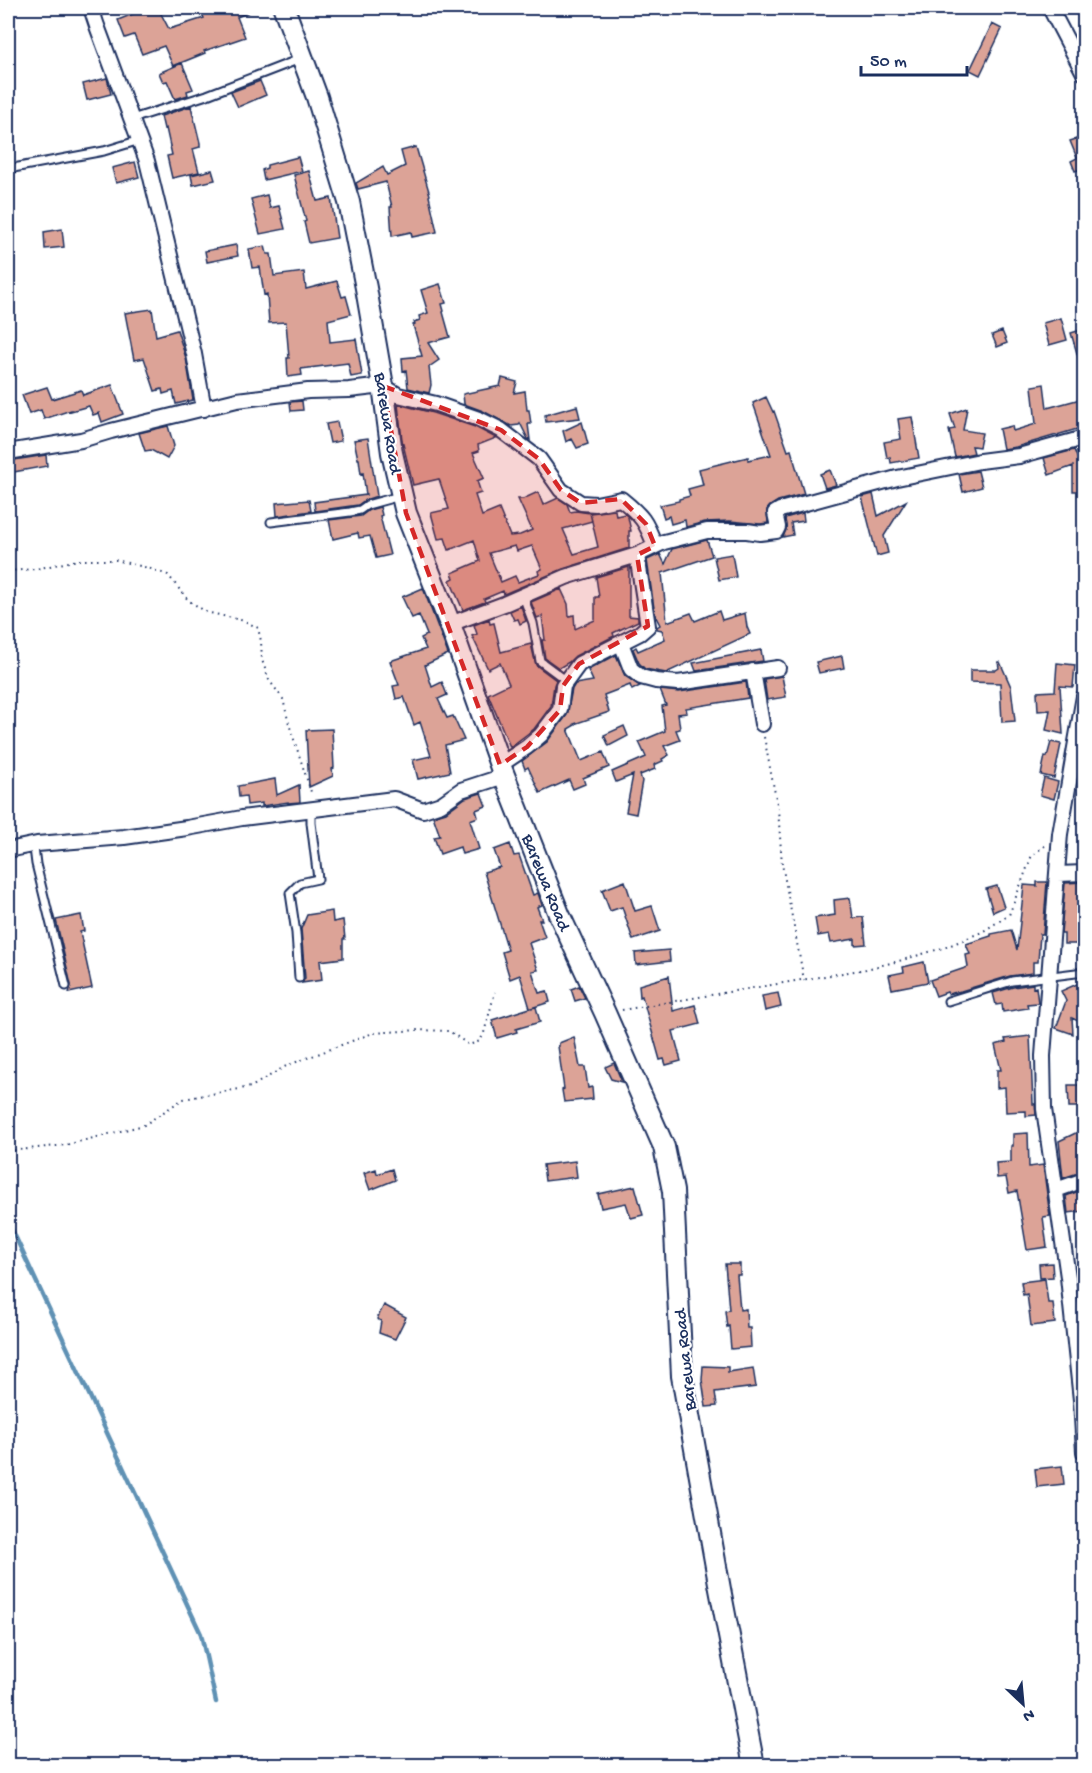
<svg xmlns="http://www.w3.org/2000/svg" width="1092" height="1773" viewBox="0 0 1092 1773" font-family="'Gochi Hand',sans-serif">
	<style>
		.lines { fill: none; stroke-linecap: round; stroke-linejoin: round }
		.stream { stroke: #5f91b4; stroke-width: 4.5 }
		.building { fill: #dca397; stroke: #1b2f5e; stroke-width: 1.5; fill-rule: evenodd }
		.service-casing { stroke: #1b2f5e; stroke-width: 11 }
		.minor-casing { stroke: #1b2f5e; stroke-width: 18 }
		.secondary-casing { stroke: #1b2f5e; stroke-width: 24 }
		.path { stroke: #1b2f5e; stroke-width: 2; stroke-dasharray: 1.5 4.5; stroke-linecap: butt }
		.service { stroke: #fff; stroke-width: 7 }
		.minor { stroke: #fff; stroke-width: 14 }
		.secondary { stroke: #fff; stroke-width: 20 }
		.marked { fill: #d62828; fill-opacity: 0.2; stroke: #d62828; stroke-width: 4.5; stroke-dasharray: 12 8; stroke-linejoin: round }
		.labels { text-anchor: middle; stroke-width: 4.5; stroke-linejoin: round; paint-order: stroke }
		.street-label { font-size: 18px; fill: #1b2f5e; stroke: #fff }
	</style>
	<rect width="100%" height="100%" fill="#fff"/>
	<filter id="ink" filterUnits="userSpaceOnUse"><feTurbulence type="fractalNoise" baseFrequency=".0167" numOctaves="2"/><feDisplacementMap in="SourceGraphic" scale="12" xChannelSelector="R" yChannelSelector="G"/><feConvolveMatrix kernelMatrix="1 2 1 2 8 2 1 2 1" color-interpolation-filters="sRGB"/></filter>
	<g filter="url(#ink)">
		<g class="lines">
			<path class="stream" d="M8,1221L201,1634L216,1702"/>
		</g>
		<path class="building" d="M148,8H158L169,29L204,18L202,14L222,8H258L237,17L245,37L204,51L205,53L173,66L164,46L142,54L134,35L125,38L118,20Z
			M992,24L1002,29L980,75L970,70Z
			M182,63L193,89L187,91L188,95L175,99L167,81L163,82L159,73Z
			M107,78L111,94L87,100L83,84Z
			M260,81L266,95L238,107L231,92Z
			M191,106L200,143V147L193,149L199,172L172,178L167,156L172,155L166,128L164,129L161,116Z
			M1079,138L1084,141V177L1081,169L1075,171L1071,161L1077,158L1070,141Z
			M416,147L430,195L429,196L437,232L412,237L411,232L392,236L390,207H392L386,182L358,189L356,183L383,167L387,175L405,166L401,151Z
			M298,157L302,171L264,180L262,170L267,168V165Z
			M135,162L139,177L116,183L112,168Z
			M212,170L215,180L193,185L191,175Z
			M309,171L317,201L331,198L337,238L309,243L304,222L306,221L294,175Z
			M267,195L270,208L279,206L285,229L260,234L251,199Z
			M62,229L64,247L45,249L44,232Z
			M236,245L238,256L207,262L205,251Z
			M265,246L267,254H271L274,276L304,272L306,289L337,281L342,297L346,296L351,314L328,320L330,342L356,339L362,375L351,377L348,363L301,369L302,375L288,377L287,358H289L286,322L269,323L267,294L264,295L260,267L252,268L249,249Z
			M440,284L446,303L442,304L444,311L443,312L450,337L428,343L439,360L429,367L431,385L429,393L408,388L406,370L403,371L402,358L422,356L413,325L415,324L414,322L420,320L419,316L428,313L421,290Z
			M152,309L156,336L177,330L186,358L193,400L176,404L173,391L163,394L162,389L155,391L144,358L134,360L125,313Z
			M1061,318L1067,340L1049,345L1043,323Z
			M1084,329V366L1081,367L1071,333Z
			M1002,331L1007,343L997,347L992,335Z
			M502,378L517,382L514,393L525,391L527,410H529L531,424H528L530,440L528,439L520,423L519,425L511,426L483,411L464,404L463,394L500,386Z
			M1044,384L1047,408L1084,398V427L1016,447L1003,449L999,429L1012,426L1013,431L1036,424L1032,386Z
			M112,385L123,414L102,422L99,413L93,415L89,406L71,411V410L44,419L41,410L29,414L22,395L47,387L52,399L81,390L83,395Z
			M766,397L773,412L774,411L788,451L791,450L804,494L778,501L770,506L767,510L768,523L760,524L730,521L705,522L686,527L685,520L671,524L669,516L664,518L660,505L679,501V499L690,496L688,489L703,485L699,469L748,457V460L771,455L753,403Z
			M302,401L303,410L291,411L290,402Z
			M398,404L433,413L475,427L496,438L478,445L479,451L473,453L484,478L477,481L481,493L475,495L482,516L499,509L510,536L520,535L532,530L518,499H523L538,492L543,505L558,498L567,504L570,512L576,511L590,513L592,521L563,529L574,554L598,547L590,513L615,510L616,516L625,514L628,517L631,531H629V548L563,569L504,594L503,591L484,599L485,602L463,610L450,580L454,578L452,573L480,561L474,540L449,550L445,538L438,539L431,513L449,509L439,479L413,485L402,440ZM515,546L517,551L532,546L542,569L538,571L539,574L518,582L515,576L501,582L489,553Z
			M577,406L580,418L546,422L545,415Z
			M967,408L963,430L982,433L979,447L972,446L974,453L955,457L949,430L955,429L950,414Z
			M912,417L919,458L891,463L890,457L887,458L884,442L901,439L898,419Z
			M337,422L341,441L330,443L326,424Z
			M582,422L588,444L577,448L572,439L566,442L563,431Z
			M168,426L174,446L167,459L151,450L145,451L139,433Z
			M368,438L377,496L365,500L358,505L315,511L314,502L366,495L363,473L361,474L359,459H358L354,440Z
			M1074,450L1077,457L1084,453V491H1073V466L1049,475L1044,458Z
			M46,455L47,466L8,473V461Z
			M830,470L836,485L825,488L820,474Z
			M978,471L982,487L963,492L959,474Z
			M873,494L878,516L906,501L884,536L888,553L877,556L862,497Z
			M309,500L311,511L277,516L276,503Z
			M380,507L382,515L380,516L390,555L376,558L370,536L359,538L358,533L333,539L329,520L361,516L369,510Z
			M803,513L804,521L791,523L793,535L783,537L786,530L785,518Z
			M707,540L712,556L662,573L667,622L691,613L695,621L719,611L722,620L745,613L747,627L750,634L666,673L645,669L639,663L633,649L636,647L638,651L665,639L662,630L657,629V627L660,625L655,615L647,560L660,554L665,564L672,549Z
			M732,554L736,577L719,580L714,557Z
			M629,567V616L638,617V621L613,633L614,636L575,656L569,662L559,668L545,658L542,640H545L542,616L537,618L531,602L561,589L568,604L569,616L574,615L575,629L595,620V597H599L596,577Z
			M423,588L448,654L425,665L432,687L442,682L447,695L438,699L447,718L453,716L464,740L445,745L450,772L418,779L413,760L431,756L420,722L414,725L404,697L396,699L393,686L399,685L390,661L426,649L421,638L427,635L419,615L412,618L402,597Z
			M521,606L526,621L520,624L518,619L514,620L510,611Z
			M489,619L490,624L494,623L501,652L531,644L536,665L556,680L554,685L551,706L534,729L510,747L488,694L509,684L500,663L488,669L472,636L477,634L474,625Z
			M761,650L763,661L696,671L693,663Z
			M616,655L625,676L640,686L632,690L630,685L604,695L609,712L574,724L575,725L568,729L581,761L603,752L609,767L583,778L585,784L573,789L569,780L540,793L528,767L525,769L522,761L547,742L567,715L572,689L575,684L593,681L588,670Z
			M842,656L844,668L819,673L816,662Z
			M998,662H1000L1011,687L1015,721L1002,722L1000,683L970,682V670H996L999,668Z
			M1057,663L1075,665L1073,687L1060,686L1063,734L1046,730L1050,710L1038,711L1037,692L1055,691Z
			M782,676L786,697L767,700L764,679Z
			M746,682L748,698L686,708L687,713L678,714L680,729L676,730L680,740L664,746L669,755L662,759L663,761L654,765L655,769L640,775L642,781L636,814L626,812L633,775L616,782L612,772L646,757L639,742L665,731L662,706L666,705L660,690L679,692Z
			M624,726L628,736L609,746L604,735Z
			M332,729L334,768L332,769L333,776L309,787L306,730Z
			M1051,742L1061,744L1054,778L1041,775L1045,756L1047,757Z
			M1044,778L1058,782L1054,799L1040,795Z
			M275,779L277,795L299,785L300,802L288,803V802L262,806V803L247,805L246,796L239,797L238,786Z
			M481,793L486,806L476,810L478,817L470,820L479,849L462,854L460,847L440,854L434,837L440,836L433,816L446,812L465,798Z
			M510,844L514,856L519,855L533,895L538,893L542,905L537,907L542,920H539L545,937L529,943L538,970L532,971L539,993L547,991L550,1002L531,1008L536,1007L540,1022L516,1029L517,1032L497,1038L492,1020L530,1008L520,975L510,979L502,952L508,950L484,872L500,867L494,850Z
			M625,881L635,911L652,906L660,931L633,940L622,907L610,911L602,890Z
			M1037,882H1047L1043,934H1040L1038,962H1033V973L1010,976L961,991L948,994L947,992L936,996L930,980L968,967L966,955L970,954L966,944L991,936V934L1011,930L1017,950L1024,885L1037,886Z
			M1084,882V944H1064V934H1061L1065,883Z
			M997,886L1004,907L993,912L986,889Z
			M850,898L853,918L863,917L866,944L855,945V939L831,943L829,934L818,936L815,918L835,915L834,900Z
			M332,911L333,922L343,920L345,939H343V958L320,961L322,980L302,983L305,978L301,929L307,915Z
			M81,915L84,931L80,932L92,988L69,993L71,985L56,920Z
			M669,950L670,961L636,965L635,953Z
			M924,962L928,982L892,989L889,975L904,972L903,967Z
			M669,976L673,1011L695,1005L700,1024L673,1031L681,1061L666,1065L664,1059L660,1060L642,996L640,997L639,985Z
			M1084,981V1024L1072,1018L1073,1034L1056,1028L1066,1001L1061,991Z
			M1033,984V988L1036,987L1038,1003L1027,1004L1028,1008L1003,1012L1002,1004L996,1005L993,993L1013,987Z
			M579,986L585,998L575,1001L571,989Z
			M778,993L781,1007L765,1011L762,996Z
			M1030,1036L1033,1104H1035L1036,1115L1026,1116V1111L1006,1112L1005,1087L997,1088V1070H1001L995,1045L1006,1042L1005,1039Z
			M574,1037L580,1067H585L588,1088L592,1087L593,1099L564,1102L562,1090L564,1089L558,1046H559V1043Z
			M614,1063L622,1082L611,1079L605,1067Z
			M1068,1085H1084V1107H1069Z
			M1084,1129V1171L1063,1178L1059,1141Z
			M1028,1133L1029,1167L1043,1165L1050,1216L1043,1217L1047,1247L1027,1250L1017,1191L1009,1193L1006,1177L997,1178L996,1163L1011,1162V1146H1013V1134Z
			M575,1161L577,1177L545,1181L543,1165Z
			M376,1169L377,1174L392,1169L395,1180L370,1190L364,1173Z
			M635,1186L643,1215L631,1218L626,1203L601,1208L598,1194Z
			M1084,1189V1211L1068,1213L1066,1196Z
			M1052,1263L1053,1277L1040,1278L1039,1264Z
			M725,1264H740V1275H737L740,1310L746,1309L747,1328H750L751,1347L731,1349L729,1326L727,1327L725,1311L729,1310Z
			M1045,1279L1048,1303H1053L1055,1323L1031,1326L1027,1294L1023,1295L1021,1282Z
			M384,1305L406,1317L395,1339L379,1333L381,1321L377,1319Z
			M703,1366L728,1367V1372L753,1368L756,1387L715,1392L717,1406L706,1407L702,1380Z
			M1062,1466L1064,1484L1037,1487L1035,1469Z"/>
		<g class="lines">
			<g class="service-casing">
				<path id="service" d="M132,119L207,95L300,59
					M8,169L104,151L140,140
					M271,522L350,512L360,510L367,505L400,496
					M523,596L533,623L540,661L567,681
					M37,844L34,848L36,864L66,986
					M299,978L296,933L290,893L300,883L318,879L311,823V809
					M948,1001L1012,981L1084,972"/>
			</g>
			<g class="minor-casing">
				<path id="minor" d="M91,8L97,26L147,161L194,354L204,409
					M1050,8L1084,73
					M8,452L81,440L111,431L237,400L308,391L349,390L383,386L398,395L436,404L479,419L501,430L539,459L561,490L581,503L596,504L621,499C642,516 646,521 655,546
					M450,624L504,604L566,577L637,555L664,542L707,531H747L760,533L776,531L778,527L775,513L780,510L897,478L980,461L1019,456L1084,438
					M621,643L631,669L641,677L656,681L678,683L778,668
					M753,671L762,724
					M1084,696L1060,834L1043,1056L1044,1109L1068,1277L1081,1400L1084,1452
					M500,765L527,747L541,735L560,710L563,686L579,664L640,633L648,626L637,555
					M8,850L37,844L124,837L187,828L242,818L394,799L423,810L441,804L461,790L504,776
					M1058,874L1084,873
					M1056,1190L1084,1180"/>
			</g>
			<g class="secondary-casing">
				<path id="secondary" d="M284,8L317,97L349,202L366,288L383,386L392,453L406,513L450,624L500,765L559,914L605,1013L664,1147L673,1191L682,1376L720,1589L754,1766"/>
			</g>
			<path class="path" d="M8,571L36,569L78,560H116L148,568L168,575L188,600L206,612L245,621L258,628L261,641L262,660L269,680L283,699L289,724L312,795
				M764,737L778,809L782,864L804,980
				M622,1010L866,969L899,961L946,947L982,932L1009,915L1032,855L1046,845
				M8,1151L66,1145L144,1125L183,1099L251,1087L286,1066L373,1033L418,1030L449,1031L469,1045L480,1041L484,1033L495,992"/>
			<use href="#service" class="service"/>
			<use href="#minor" class="minor"/>
			<use href="#secondary" class="secondary"/>
		</g>
	</g>
	<path class="marked" d="M383,386L501,430L539,459L561,490L581,503L621,499L646,524L655,546L637,555L648,626L579,664L563,686L560,710L527,747L500,765L406,513Z"/>
	<g class="labels">
		<g class="street-label">
			<text transform="translate(389 423) rotate(81)" y="6">Barewa Road</text>
			<text transform="translate(547 882) rotate(68)" y="6">Barewa Road</text>
			<text transform="translate(684 1360) rotate(-96)" y="6">Barewa Road</text>
		</g>
	</g>
	<rect width="1092" height="1773" fill="none" stroke="#fff" stroke-width="30"/>
	<rect x="15" y="15" width="1062" height="1743" fill="none" stroke="#1b2f5e" stroke-width="2" filter="url(#ink)"/>
	<g transform="translate(1023 1704) rotate(154)" stroke="#ffffff" stroke-width="4.5" paint-order="stroke">
	<path d="M0-4.5L10 22L0 15L-10 22Z" fill="#1b2f5e"/>
	<text y="-9" font-size="16" font-weight="bold" text-anchor="middle" fill="#1b2f5e">N</text>
	</g>
	<path d="M861 66v9h106v-9" fill="none" stroke="#1b2f5e" stroke-width="3"/>
	<text x="870" y="66" font-size="18" fill="#1b2f5e" stroke="#ffffff" stroke-width="4.5" paint-order="stroke">50 m</text>
</svg>
